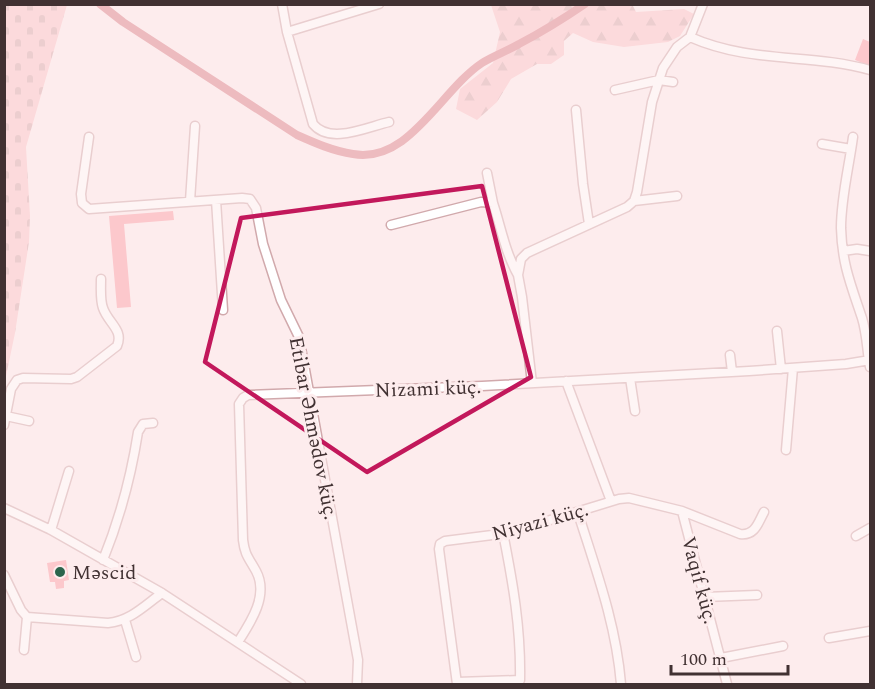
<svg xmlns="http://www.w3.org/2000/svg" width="875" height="689" viewBox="0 0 875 689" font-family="Spectral,serif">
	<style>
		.forest { fill: url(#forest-firs) }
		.cemetery { fill: url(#cemetery-stones) }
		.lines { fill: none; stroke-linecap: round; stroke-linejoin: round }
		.canal { stroke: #da7e88; stroke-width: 8 }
		.building { fill: #fa9ba5 }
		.minor-casing { stroke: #d1a9ac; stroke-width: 11 }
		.minor { stroke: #fff; stroke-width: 8 }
		.marked { fill: none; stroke: #c2185b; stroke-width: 4.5; stroke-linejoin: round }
		.poi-dot { fill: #2c644c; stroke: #fdeced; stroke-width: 2 }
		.labels { text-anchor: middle; stroke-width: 6; stroke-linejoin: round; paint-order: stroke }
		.street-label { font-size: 20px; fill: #413132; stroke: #fdeced }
		.poi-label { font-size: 20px; fill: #413132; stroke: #fdeced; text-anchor: start }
	</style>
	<defs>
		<pattern id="forest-firs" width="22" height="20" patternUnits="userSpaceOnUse" patternTransform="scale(1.5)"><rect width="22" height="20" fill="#fbc3c8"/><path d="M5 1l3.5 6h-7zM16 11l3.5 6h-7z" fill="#d8a8ac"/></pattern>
		<pattern id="cemetery-stones" width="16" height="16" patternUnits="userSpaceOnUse" patternTransform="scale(1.5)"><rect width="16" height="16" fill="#fbc3c8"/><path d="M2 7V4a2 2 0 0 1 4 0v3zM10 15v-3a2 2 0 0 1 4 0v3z" fill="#d8a8ac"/></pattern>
	</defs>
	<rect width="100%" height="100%" fill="#fdeced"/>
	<path class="forest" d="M632,4L636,12L684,9L694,14L680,36L668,42L624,47L593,42L573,33L564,41V55L551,64H537L511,79L497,102L477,120L456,109L460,89L493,63L500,32L491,5Z"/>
	<path class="cemetery" d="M5,4L67,5L26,147L30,216L29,242L15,333L5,381Z"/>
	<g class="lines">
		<path class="canal" d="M100,4L123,22L297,135C315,143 333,151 353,154C409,164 441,90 482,63C493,56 507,51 519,44C542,32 563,19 585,4"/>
	</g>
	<path class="building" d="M863,39L870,42V66L855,60Z
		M173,211L174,220L124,224L131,307L117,308L109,216Z
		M66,560L69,580L64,581V588L56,589L55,582H50L47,563Z"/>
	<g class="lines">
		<g class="minor-casing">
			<path id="minor" d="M282,4L287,32L313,124C330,145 367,127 389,122
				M287,32L379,4
				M690,37C751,64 810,53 870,70
				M615,90L659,80L673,82
				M576,110L583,184L589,224
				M89,137L81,194L82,203L89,209L242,198L250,199L256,208L263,244L281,300L299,337L358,660L357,684
				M853,137C849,167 841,198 841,228C842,264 851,285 862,318C867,334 867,351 870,367
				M822,144L851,149
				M487,173L493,203
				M216,200L223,310
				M190,201L195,126
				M634,201L677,196
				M391,225L481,202L493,203C501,227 505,252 518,275
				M843,251L857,249L870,251
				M777,331L781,369
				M730,355L732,372
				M630,378L635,411
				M566,381L611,501
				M532,383L522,297L518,275L521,259L527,253L627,207L634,201L637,192L652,102L663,68L677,47L690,37L703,4
				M6,416L29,421
				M4,425L11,389L17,380L23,378L71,379L77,377L117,346C124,330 108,323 103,308C100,300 101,289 101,279
				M786,450L793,368
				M4,508L51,530L162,593L301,684
				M682,511L727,684
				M578,513C596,570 616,624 621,684
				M51,530L69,471
				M856,536L870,528
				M103,560C120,518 131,477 138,432L143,424L153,423
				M4,575L21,610L27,617L108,623C130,621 144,606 162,593
				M705,597L757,595
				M125,620L136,657
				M829,638L870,631
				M238,642C251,622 269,595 256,571C249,558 245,556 243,540L239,404L243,398L248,395L482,386L749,371L846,364L870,360
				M24,650L27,617
				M721,658L783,646
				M457,682L520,680C521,629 513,583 503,533
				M457,684L439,549L440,544L445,541L508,533L619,499L629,498L682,511L740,534C755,536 758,523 764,512"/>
		</g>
		<use href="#minor" class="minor"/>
	</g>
	<path d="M0 0H875V689H0ZM482,186L531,377L367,472L205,362L241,218Z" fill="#fdeced" fill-opacity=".55" fill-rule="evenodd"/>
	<path class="marked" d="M482,186L531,377L367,472L205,362L241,218Z"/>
	<circle class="poi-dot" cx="60" cy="572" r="6"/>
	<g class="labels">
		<g class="street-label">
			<text transform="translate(428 388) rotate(-2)" y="7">Nizami küç.</text>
			<text transform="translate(314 428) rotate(79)" y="7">Etibar Əhmədov küç.</text>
			<text transform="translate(540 521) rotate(-15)" y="7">Niyazi küç.</text>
			<text transform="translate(700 580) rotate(75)" y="7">Vaqif küç.</text>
		</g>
		<g class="poi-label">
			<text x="72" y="579">Məscid</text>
		</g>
	</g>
	<rect width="875" height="689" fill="none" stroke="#413132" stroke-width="12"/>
	<path d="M671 665v9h117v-9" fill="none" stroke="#413132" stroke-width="3"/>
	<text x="680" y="665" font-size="18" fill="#413132" stroke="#fdeced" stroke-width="4.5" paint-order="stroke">100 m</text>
</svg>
